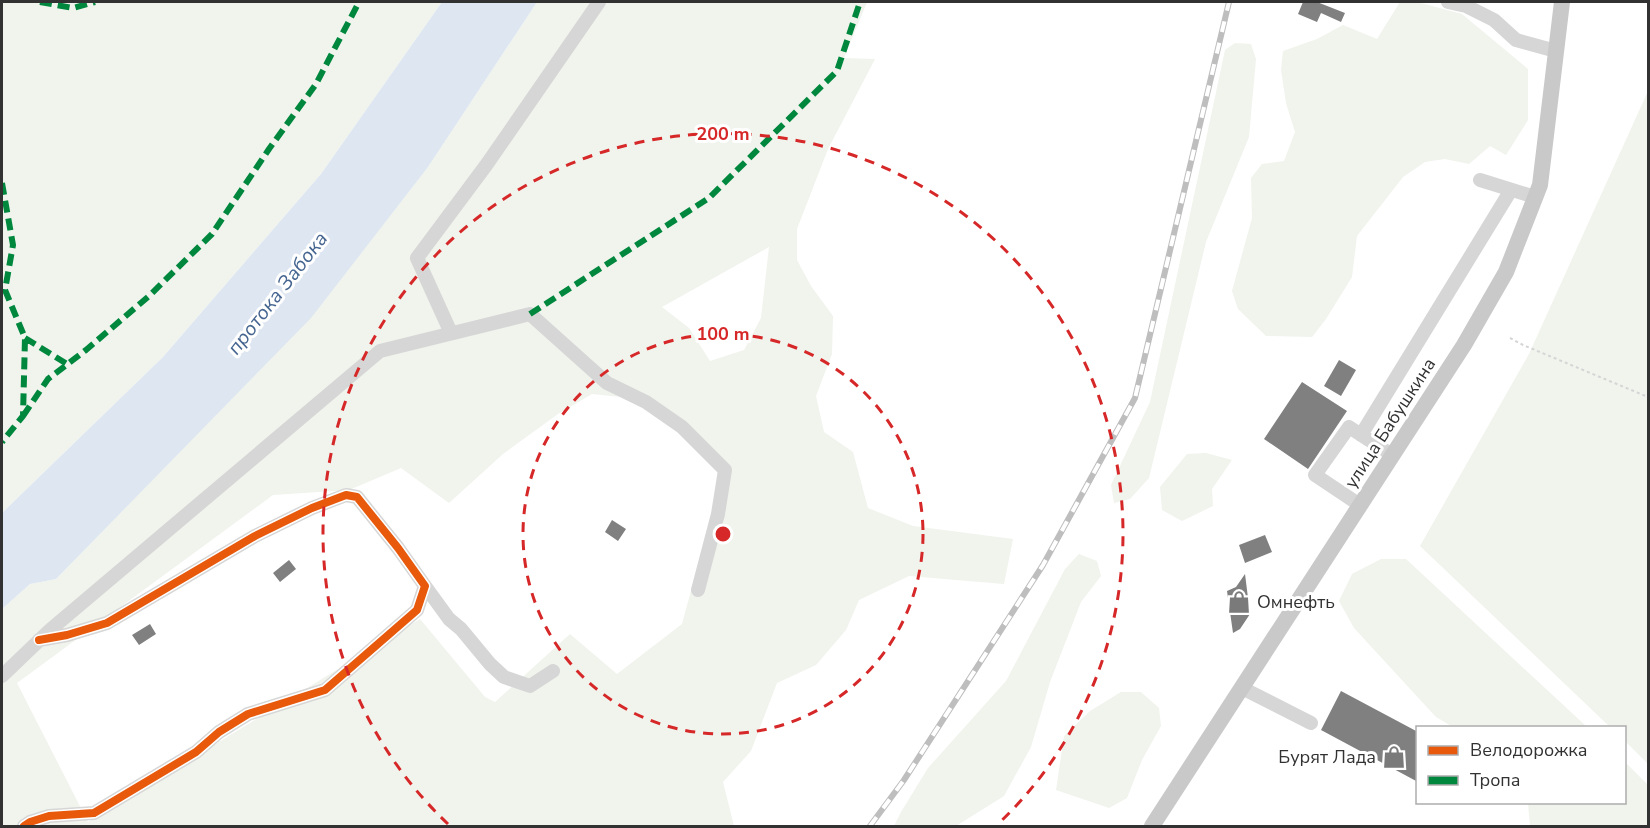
<svg xmlns="http://www.w3.org/2000/svg" width="1650" height="828" viewBox="0 0 1650 828" font-family="'Nunito Sans',sans-serif">
	<style>
		.green { fill: #f0f4ed; fill-rule: evenodd }
		.water { fill: #dee6f1 }
		.building { fill: #808080 }
		.lines { fill: none; stroke-linecap: round; stroke-linejoin: round }
		.path { stroke: #d5d5d5; stroke-width: 2; stroke-dasharray: 3 3; stroke-linecap: butt }
		.minor { stroke: #d6d6d6; stroke-width: 14 }
		.major { stroke: #c9c9c9; stroke-width: 16 }
		.rail-casing { stroke: #bebebe; stroke-width: 6 }
		.rail { stroke: #fff; stroke-width: 4; stroke-dasharray: 11; stroke-linecap: butt }
		.quiet { stroke: #00873e; stroke-width: 6; stroke-dasharray: 12 6; stroke-linecap: butt }
		.cycleway-casing { stroke: #fff; stroke-width: 11 }
		.cycleway { stroke: #e8590c; stroke-width: 8 }
		.ring { fill: none; stroke: #d62828; stroke-width: 3; stroke-dasharray: 10 8 }
		.labels { text-anchor: middle; stroke-width: 6; stroke-linejoin: round; paint-order: stroke }
		.street-label { font-size: 18px; fill: #323232; stroke: #fff }
		.poi-label { font-size: 18px; fill: #323232; stroke: #fff; text-anchor: start }
		.water-label { font-size: 20px; font-style: italic; fill: #456590; stroke: #fff }
		.centre { fill: #d62828; stroke: #fff; stroke-width: 3 }
		.ring-label { font-size: 18px; text-anchor: middle; font-weight: bold; fill: #d62828; stroke: #fff; stroke-width: 6; stroke-linejoin: round; paint-order: stroke }
	</style>
	<rect width="100%" height="100%" fill="#fff"/>
	<path class="green" d="M2,2H442L321,174L163,357L2,513Z
		M537,2H867L844,58L875,59L828,149L797,229V260L811,286L833,316L832,354L816,396L824,432L853,452L868,508L913,526L1013,539L1004,584L909,576L859,600L846,630L816,665L777,683L751,751L723,782L734,826H2V609L30,584L56,579L310,318L428,167ZM769,247L761,318L744,350L710,361L689,328L662,307ZM592,394L621,397L661,413L722,476L682,624L617,674L570,634L495,702L485,697L420,619L88,822L17,683L273,495L349,490L401,468L449,503L503,454L558,414Z
		M1400,2H1417L1462,14L1528,69V120L1506,155L1490,146L1469,164L1445,159L1425,162L1403,177L1357,236L1352,277L1326,319L1312,337L1266,336L1238,309L1232,291L1252,218L1251,178L1262,164L1284,161L1295,132L1286,103L1281,70L1283,51L1317,39L1343,25L1377,39Z
		M1235,43L1251,44L1256,59L1249,137L1206,242L1149,478L1130,499L1114,503L1111,485L1150,402L1225,50Z
		M1648,91V764L1625,741L1624,728L1610,727L1420,546L1529,354Z
		M1206,453L1232,460L1212,489L1213,506L1182,521L1162,510L1160,487L1187,454Z
		M1079,554L1097,561L1101,576L1081,602L1050,682L1031,747L1004,796L956,826H894L901,812L928,768L1006,681L1065,569Z
		M1381,559H1406L1587,727H1453L1436,717L1354,628L1339,601L1352,574Z
		M1121,692H1141L1159,708L1161,726L1142,760L1127,798L1109,808L1056,790L1064,736L1090,711Z
		M1625,762L1648,785V826H1530L1528,803L1624,802Z"/>
	<path class="water" d="M442,2H537L428,167L311,318L56,579L30,584L2,609V513L163,357L321,174Z"/>
	<path class="building" d="M1303,2H1317L1345,13L1341,22L1321,13L1317,22L1298,14Z
		M1339,360L1356,370L1341,396L1324,386Z
		M1302,382L1347,411L1308,469L1264,439Z
		M612,520L626,529L618,541L605,532Z
		M1265,535L1272,552L1245,563L1239,545Z
		M289,560L296,569L280,582L273,573Z
		M1245,574L1250,614L1240,629L1233,633L1227,591L1236,587Z
		M150,624L156,634L139,645L132,635Z
		M1341,691L1418,732V782L1321,730Z"/>
	<g class="lines">
		<path class="path" d="M1510,338L1523,345L1648,397"/>
		<path class="minor" d="M1448,2L1466,6L1494,20L1516,40L1556,51
			M1480,180L1535,197
			M451,333L417,258L487,164L599,2
			M1361,435L1511,190
			M1360,505L1315,475L1349,427L1392,455
			M425,586L449,619L461,629L490,664L504,677L530,686L553,671
			M2,676L50,630L380,351L530,314L607,383L646,402L682,427L725,470L718,514L698,590
			M1242,688L1311,723
			M24,826L30,822L49,816L94,813L196,752L219,732L248,714L325,690L417,610L425,586L398,548L357,497L346,495L312,508L255,536L107,623L67,635L39,640"/>
		<path class="major" d="M1152,826L1464,345L1506,272L1540,185L1562,2"/>
		<g class="rail-casing">
			<path id="rail" d="M870,826L904,780L1043,565L1135,398L1229,2"/>
		</g>
		<use href="#rail" class="rail"/>
		<path class="quiet" d="M40,2L73,8L95,2
			M2,183L13,245L5,290L25,338L23,416L2,442
			M530,314L709,198L837,71L860,2
			M25,338L67,364
			M23,416L48,379L86,350L149,296L212,234L269,149L316,84L359,2"/>
		<g class="cycleway-casing">
			<path id="cycleway" d="M24,826L30,822L49,816L94,813L196,752L219,732L248,714L325,690L417,610L425,586L398,548L357,497L346,495L312,508L255,536L107,623L67,635L39,640"/>
		</g>
		<use href="#cycleway" class="cycleway"/>
	</g>
	<g class="ring">
		<circle cx="723" cy="534" r="200"/>
		<path d="M448 824A400 400 0 1 1 998 824"/>
	</g>
	<defs>
		<g id="shop-bare" transform="scale(1.8)"><path d="M-5-2.5h2.3a2.7 3.5 0 0 1 5.4 0H5L5.5 6h-11ZM-1.5-2.5h3a1.5 2.3 0 0 0-3 0Z" fill="#7a7a7a" stroke="#fff" stroke-width="2.5" paint-order="stroke"/></g>
	</defs>
	<g fill-rule="evenodd">
		<use href="#shop-bare" x="1239" y="602"/>
		<use href="#shop-bare" x="1394" y="757"/>
	</g>
	<g class="labels">
		<g class="street-label">
			<text transform="translate(1390 423) rotate(-57)" y="6">улица Бабушкина</text>
		</g>
		<g class="poi-label">
			<text x="1257" y="608">Омнефть</text>
			<text x="1376" y="763" text-anchor="end">Бурят Лада</text>
		</g>
		<g class="water-label">
			<text transform="translate(277 293) rotate(-52)" y="7">протока Забока</text>
		</g>
	</g>
	<circle cx="723" cy="534" r="9" class="centre"/>
	<g class="ring-label">
		<text x="723" y="140">200 m</text>
		<text x="723" y="340">100 m</text>
	</g>
	<rect width="1650" height="828" fill="none" stroke="#323232" stroke-width="6"/>
	<rect x="1416" y="726" width="210" height="78" fill="#ffffff" stroke="#adadad" stroke-width="1.5"/>
	<rect x="1428" y="746" width="30" height="9" fill="#e8590c" stroke="#adadad" stroke-width="1.5"/>
	<text x="1470" y="756" font-size="18" fill="#323232">Велодорожка</text>
	<rect x="1428" y="776" width="30" height="9" fill="#00873e" stroke="#adadad" stroke-width="1.5"/>
	<text x="1470" y="786" font-size="18" fill="#323232">Тропа</text>
</svg>
